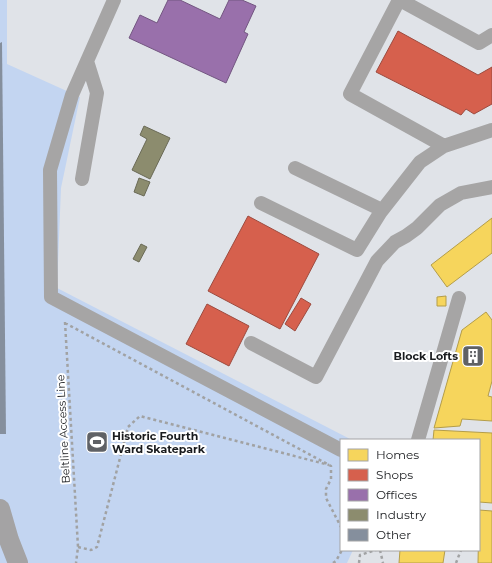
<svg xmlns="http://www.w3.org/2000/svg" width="492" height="563" viewBox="0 0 492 563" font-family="Montserrat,sans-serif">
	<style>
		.green { fill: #c3d5f1 }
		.homes { fill: #f6d55c; stroke: #b49d49 }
		.shops { fill: #d6604d; stroke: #9d4b3f }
		.offices { fill: #9970ab; stroke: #735681 }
		.industry { fill: #8c8c6e; stroke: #6a6a56 }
		.building { fill: #858f9d }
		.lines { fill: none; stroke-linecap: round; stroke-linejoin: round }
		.path { stroke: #a1a2a3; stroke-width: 2.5; stroke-dasharray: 3 3; stroke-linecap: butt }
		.minor { stroke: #a6a5a5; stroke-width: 14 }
		.highway-bridge { stroke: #a4a3a4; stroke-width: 20 }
		.labels { text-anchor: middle; stroke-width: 4; stroke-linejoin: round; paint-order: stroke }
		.poi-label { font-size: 11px; font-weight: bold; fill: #191b1e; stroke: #fff; text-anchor: end }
		.street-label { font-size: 11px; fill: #191b1e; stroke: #fff }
	</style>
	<rect width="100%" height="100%" fill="#e0e3e8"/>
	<path class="green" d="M0,0H7V64L80,97L61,188L57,288L352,440H341V550H353L347,563H0Z"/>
	<path class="homes" d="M492,218V253L447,287L431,265Z
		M446,296V306H437V297Z
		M486,312L492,320V381L488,396L492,397V421L462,419L460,426L434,428L462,330Z
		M434,430L492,433V503L479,502V440H433Z
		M479,510L492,511V563H478Z
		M400,550H445L443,563H399Z"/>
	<path class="shops" d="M398,31L478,75L492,67V104L474,114L466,109L461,115L376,72Z
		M248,216L319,254L280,329L208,291Z
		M301,298L311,304L295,331L285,324Z
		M207,304L249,326L229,366L186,344Z"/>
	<path class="offices" d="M168,0H180L220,19L229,0H242L256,6L244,32L248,34L226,83L129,38L140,15L157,23Z"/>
	<path class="industry" d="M144,126L170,138L150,179L132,170L147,139L140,135Z
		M139,178L150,182L144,196L134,192Z
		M141,244L147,247L139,262L133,259Z"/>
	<path class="building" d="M2,42L6,434H0V43Z"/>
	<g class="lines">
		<path class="path" d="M65,322L78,547L76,563
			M65,323L331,466V479L326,489V498L341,527
			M78,547L91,550L97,547L128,427L140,416L329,465
			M380,550L383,563
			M333,563L336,561L342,550
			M359,563L360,555L376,550
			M456,563L461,550"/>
		<path class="minor" d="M114,0L72,95L50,170L51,297L341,450
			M399,0L350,94L444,146
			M400,0L479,43L492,35
			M295,168L382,210
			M82,179L97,93L87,61
			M261,203L357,250L380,213L420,162L444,146L492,130
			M251,343L316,377L377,261L395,242L406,236L417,228L440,205L461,193L492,187
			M418,440L459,298"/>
		<path class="highway-bridge" d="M0,509L9,540L18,563"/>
	</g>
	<defs>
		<g id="building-square" transform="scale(1.15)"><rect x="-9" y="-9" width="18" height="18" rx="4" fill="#5f6165" stroke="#fff"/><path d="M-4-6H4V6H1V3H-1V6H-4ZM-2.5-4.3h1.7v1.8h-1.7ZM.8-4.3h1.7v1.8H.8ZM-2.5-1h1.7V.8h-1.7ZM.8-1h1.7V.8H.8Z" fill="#fff"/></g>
		<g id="stadium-square" transform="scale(1.15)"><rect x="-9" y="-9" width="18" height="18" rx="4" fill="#5f6165" stroke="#fff"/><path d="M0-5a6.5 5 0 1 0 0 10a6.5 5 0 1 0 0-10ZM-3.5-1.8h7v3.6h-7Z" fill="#fff"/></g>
	</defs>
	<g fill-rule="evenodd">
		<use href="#building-square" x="473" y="356"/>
		<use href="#stadium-square" x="97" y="442"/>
	</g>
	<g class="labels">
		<g class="poi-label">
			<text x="458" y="360">Block Lofts</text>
			<text x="112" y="440" text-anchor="start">Historic Fourth<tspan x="112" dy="13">Ward Skatepark</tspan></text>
		</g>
		<g class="street-label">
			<text transform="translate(63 429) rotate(-93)" y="4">Beltline Access Line</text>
		</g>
	</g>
	<rect x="340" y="439" width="140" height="112" fill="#ffffff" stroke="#a3a4a5"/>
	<rect x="348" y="449" width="20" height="12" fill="#f6d55c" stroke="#a3a4a5"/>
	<text x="376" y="459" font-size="12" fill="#191b1e">Homes</text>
	<rect x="348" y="469" width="20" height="12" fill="#d6604d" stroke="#a3a4a5"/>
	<text x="376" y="479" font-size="12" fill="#191b1e">Shops</text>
	<rect x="348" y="489" width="20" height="12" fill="#9970ab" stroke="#a3a4a5"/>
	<text x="376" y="499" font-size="12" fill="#191b1e">Offices</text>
	<rect x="348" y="509" width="20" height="12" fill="#8c8c6e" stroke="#a3a4a5"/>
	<text x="376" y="519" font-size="12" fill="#191b1e">Industry</text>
	<rect x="348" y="529" width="20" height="12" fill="#858f9d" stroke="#a3a4a5"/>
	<text x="376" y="539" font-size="12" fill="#191b1e">Other</text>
</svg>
